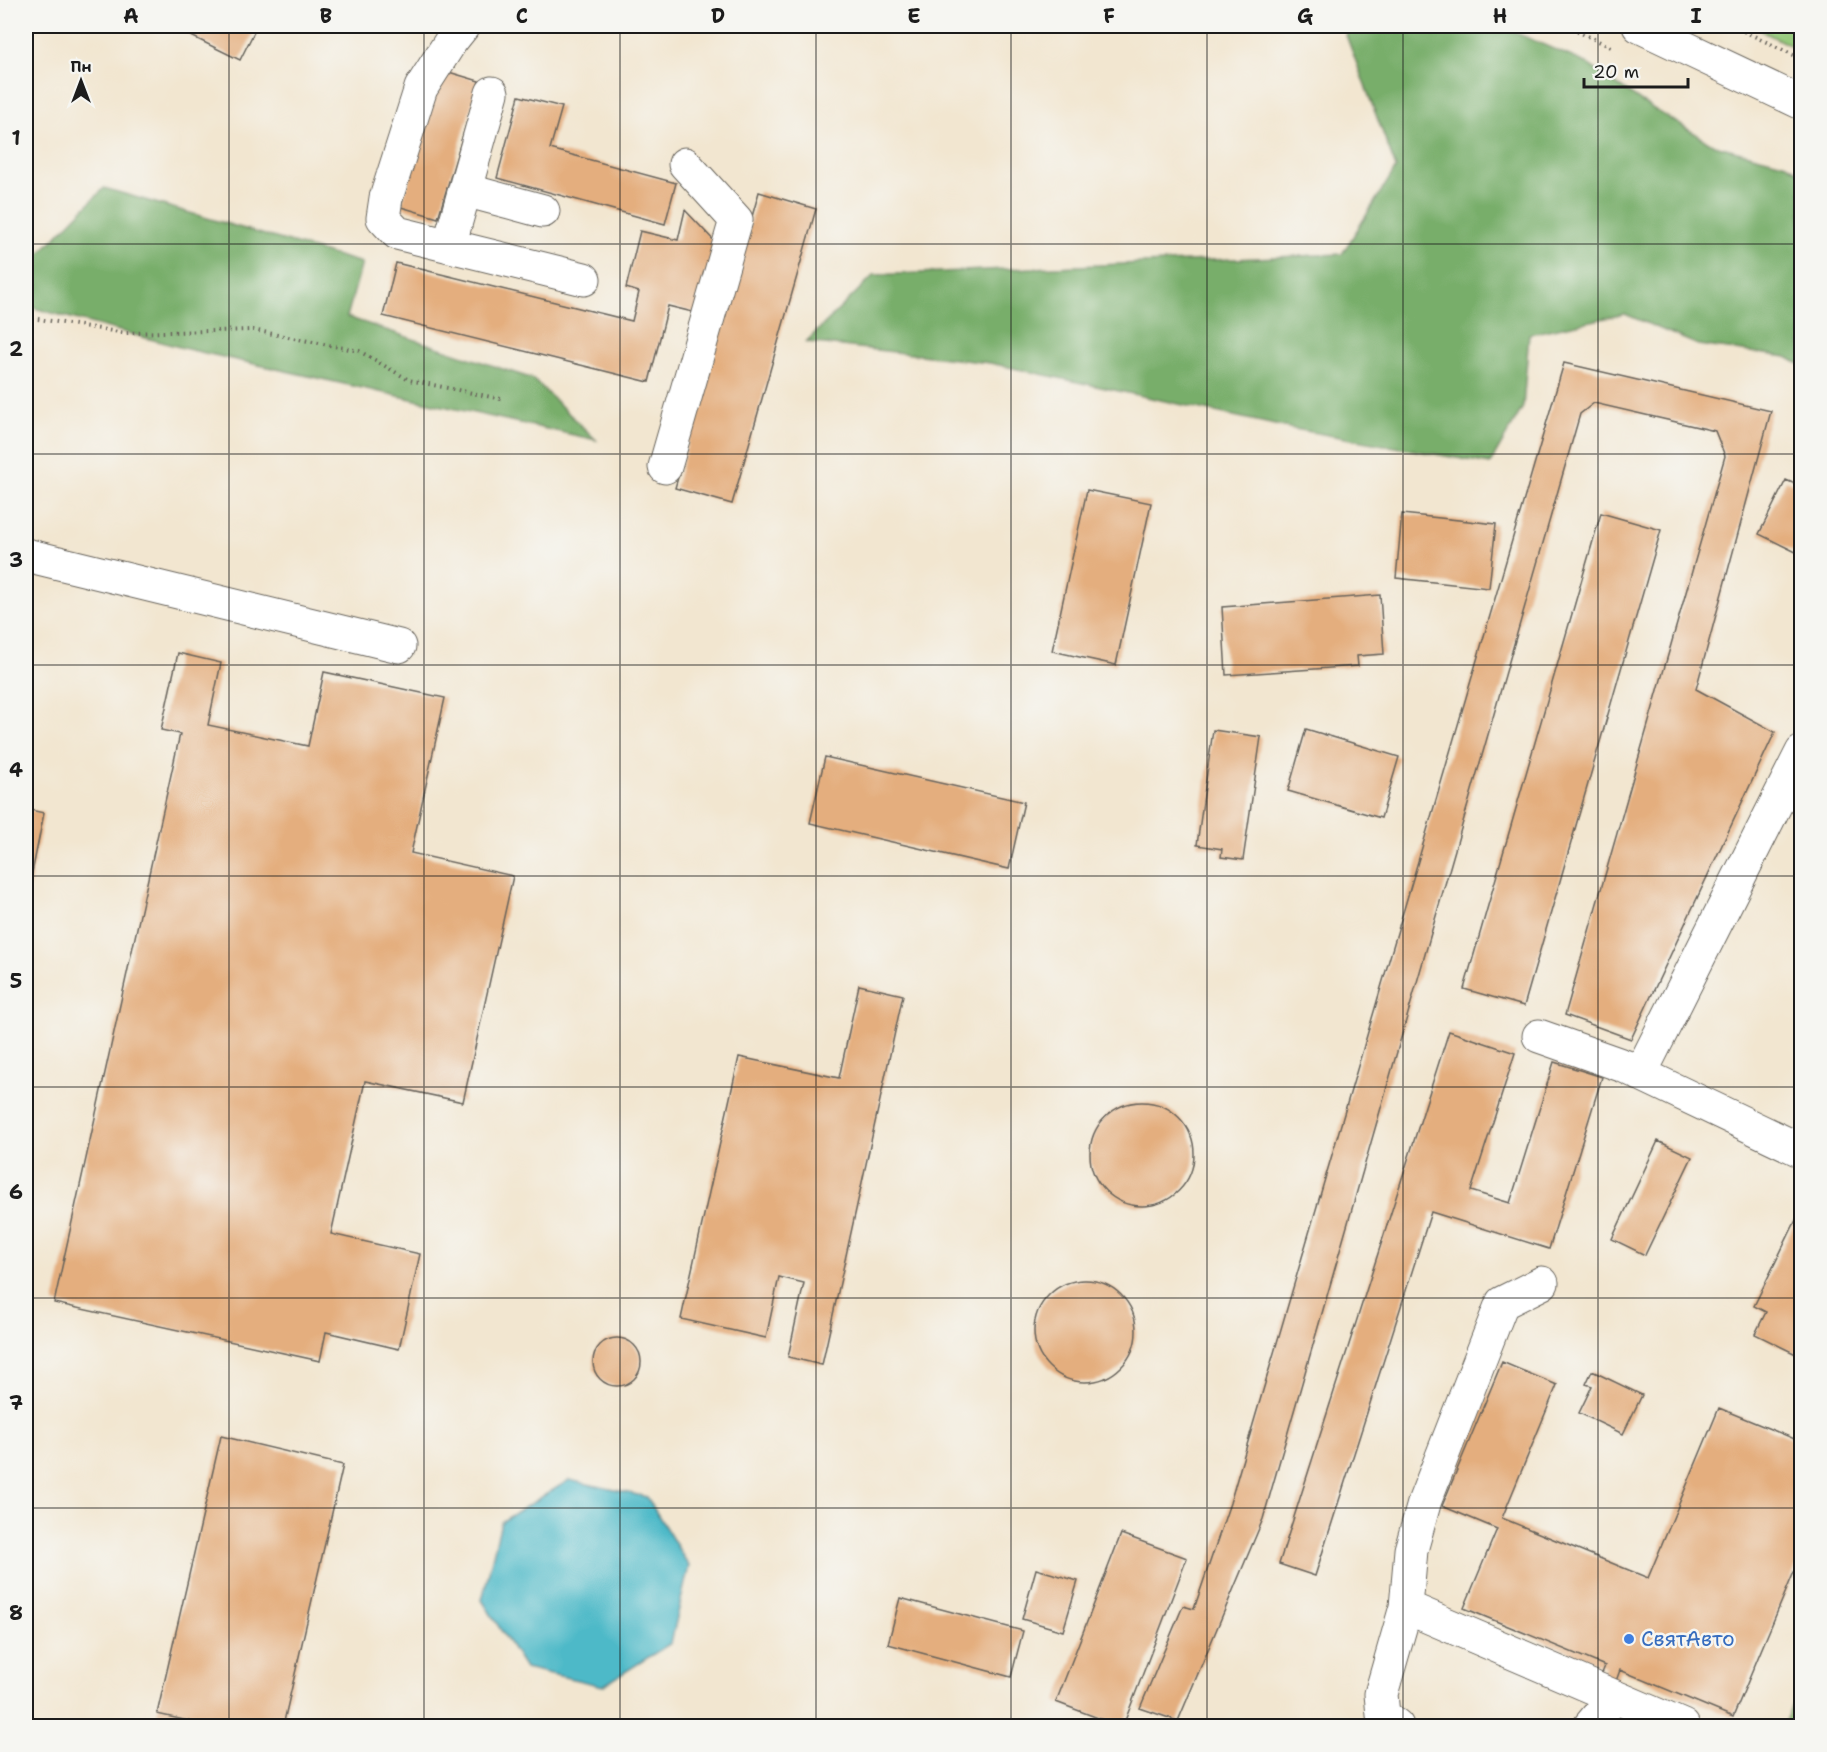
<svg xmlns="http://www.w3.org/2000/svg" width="1827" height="1752" viewBox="0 0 1827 1752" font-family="'Shantell Sans',sans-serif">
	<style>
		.green { fill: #96ca7b; stroke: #59734c; stroke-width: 1.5 }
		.forest { fill: #78ae6b; stroke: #4a6544; stroke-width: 1.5 }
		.water { fill: #4db9c8; stroke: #346a72; stroke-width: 1.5 }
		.building { fill: #e4ae7e }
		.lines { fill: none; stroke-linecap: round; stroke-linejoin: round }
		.minor-casing { stroke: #67635b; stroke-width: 35 }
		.path { stroke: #67635b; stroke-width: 4; stroke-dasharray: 1.5 4.5; stroke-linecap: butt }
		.minor { stroke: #fff; stroke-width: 33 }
		.grid { fill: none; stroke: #1c1c1c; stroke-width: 1.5; stroke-opacity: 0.55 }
		.shop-dot { fill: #3f7fe0; stroke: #f6f6f2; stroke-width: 2 }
		.labels { text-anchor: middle; stroke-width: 5; stroke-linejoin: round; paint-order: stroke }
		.shop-label { font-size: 21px; fill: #366cbe; stroke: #f6f6f2; text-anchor: start }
		.neatline { fill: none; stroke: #1c1c1c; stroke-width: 2 }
		.grid-label { font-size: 20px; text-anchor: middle; font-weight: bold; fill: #1c1c1c }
	</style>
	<rect width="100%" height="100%" fill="#f6f6f2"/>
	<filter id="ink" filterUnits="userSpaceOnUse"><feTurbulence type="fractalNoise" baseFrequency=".0167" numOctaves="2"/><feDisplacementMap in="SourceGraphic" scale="12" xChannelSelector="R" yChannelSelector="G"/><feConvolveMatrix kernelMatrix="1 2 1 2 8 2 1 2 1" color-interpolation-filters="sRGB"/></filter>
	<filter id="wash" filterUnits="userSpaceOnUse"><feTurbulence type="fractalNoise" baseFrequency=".008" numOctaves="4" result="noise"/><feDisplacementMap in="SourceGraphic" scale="24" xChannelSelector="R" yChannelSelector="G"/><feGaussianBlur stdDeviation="1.35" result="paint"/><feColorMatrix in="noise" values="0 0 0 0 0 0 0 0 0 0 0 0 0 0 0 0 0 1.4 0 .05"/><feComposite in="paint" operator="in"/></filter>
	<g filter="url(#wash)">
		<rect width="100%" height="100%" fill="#f2e6d0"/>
		<path class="green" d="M1752,26H1801V51Z
			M1801,1685V1726H1783Z"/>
		<path class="forest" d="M1352,26H1500L1586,63L1642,102L1714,145L1787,164L1801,173V365L1787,357L1698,345L1625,314L1529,334L1523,407L1490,464L1289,428L990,363L806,342L874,275L1342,254L1396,168L1346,35Z
			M104,188L362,263L347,317L533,379L596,440L187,349L26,306V267Z"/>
		<path class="water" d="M569,1480L647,1497L689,1566L671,1643L603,1686L525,1668L482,1600L501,1522Z"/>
		<g id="blocks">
			<path class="building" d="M171,26H257L240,60Z
				M442,70L479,81L438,218L401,207Z
				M519,96L562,107L550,149L676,183L665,224L497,178Z
				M759,192L816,209L732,504L675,488Z
				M685,210L718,245L701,314L668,306L649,382L383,316L396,263L632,321L639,292L626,288L640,231L678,240Z
				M1564,363L1771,411L1696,689L1775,732L1631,1039L1565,1015L1725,456L1715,431L1594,403L1580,414L1263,1519L1178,1721L1140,1708L1183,1606L1194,1609L1230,1503Z
				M1786,480L1802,487V555L1759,534Z
				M1087,490L1151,503L1116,665L1052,651Z
				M1601,513L1661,530L1524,1006L1464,989Z
				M1402,514L1496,524L1489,588L1396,578Z
				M1380,595L1384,654L1357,656L1358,666L1226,675L1222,607Z
				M178,653L221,663L208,725L308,746L324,672L445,698L411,853L513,876L463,1102L365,1081L331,1234L420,1254L399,1349L326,1332L320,1361L54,1303L180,734L161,730Z
				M1306,729L1399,757L1381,818L1288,791Z
				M1213,730L1261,737L1243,860L1221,857L1222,849L1197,845Z
				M825,757L1024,802L1009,869L810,823Z
				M26,809L44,813L27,898H26Z
				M859,985L903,995L822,1365L788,1357L804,1283L779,1277L766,1338L681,1319L739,1057L839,1078Z
				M1449,1031L1515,1053L1471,1191L1510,1203L1554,1062L1602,1077L1549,1249L1431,1212L1315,1576L1279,1564Z
				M1090 1154a52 52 0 1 1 104 0a52 52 0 1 1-104 0Z
				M1658,1141L1692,1157L1645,1255L1612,1239Z
				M1797,1218L1802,1220V1357L1755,1334L1766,1312L1754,1306Z
				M1034 1331a51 51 0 1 1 102 0a51 51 0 1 1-102 0Z
				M593 1362a24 24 0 1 1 48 0a24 24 0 1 1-48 0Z
				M1502,1362L1557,1385L1502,1518L1648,1578L1719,1408L1802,1442V1553L1733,1717L1620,1670L1615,1684L1600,1678L1605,1666L1464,1608L1497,1529L1442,1506Z
				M1592,1371L1642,1395L1623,1434L1579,1413L1592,1386L1586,1384Z
				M221,1436L343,1465L283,1726H211L157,1714Z
				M1121,1534L1187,1558L1123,1726H1119L1056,1702Z
				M1036,1569L1078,1581L1063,1631L1022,1619Z
				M900,1598L1023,1631L1011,1677L888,1644Z"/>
		</g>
	</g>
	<g filter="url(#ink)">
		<use href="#blocks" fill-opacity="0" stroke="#67635b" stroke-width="1.5"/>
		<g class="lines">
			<g class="minor-casing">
				<path id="minor" d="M463,26L451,41L421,88L386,198L383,218L397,233L584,279
					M1639,26L1802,103
					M465,190L543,211
					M449,246L492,93
					M665,467L736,220L685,164
					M26,555L399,646
					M1539,1036L1624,1066L1802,1151
					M1640,1074L1802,752
					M1406,1607L1683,1726
					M1397,1726L1383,1715L1381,1694L1406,1607L1411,1550L1425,1500L1502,1303L1542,1283
					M1590,1726L1614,1697"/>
			</g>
			<path class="path" d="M1566,26L1611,47
				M1733,26L1802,59
				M26,317L125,333L253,330L359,351L409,380L501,399"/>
			<use href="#minor" class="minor"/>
		</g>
	</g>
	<path class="grid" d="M229,26V1726M424,26V1726M620,26V1726M816,26V1726M1011,26V1726M1207,26V1726M1403,26V1726M1598,26V1726M26,244H1802M26,454H1802M26,665H1802M26,876H1802M26,1087H1802M26,1298H1802M26,1508H1802"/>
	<circle class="shop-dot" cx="1629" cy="1639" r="6"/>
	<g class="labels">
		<g class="shop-label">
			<text x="1641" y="1646">СвятАвто</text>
		</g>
	</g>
	<rect width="1827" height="1752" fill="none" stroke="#f6f6f2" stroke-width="66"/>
	<g transform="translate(81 81)" stroke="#f6f6f2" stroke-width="4.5" paint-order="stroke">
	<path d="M0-4.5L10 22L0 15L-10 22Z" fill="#1c1c1c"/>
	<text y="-9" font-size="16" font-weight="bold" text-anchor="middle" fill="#1c1c1c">Пн</text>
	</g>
	<path d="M1584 78v9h104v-9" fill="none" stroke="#1c1c1c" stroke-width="3"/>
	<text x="1593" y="78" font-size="18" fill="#1c1c1c" stroke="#f6f6f2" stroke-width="4.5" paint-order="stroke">20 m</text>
	<rect x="33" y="33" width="1761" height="1686" class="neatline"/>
	<g class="grid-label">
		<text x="131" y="23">A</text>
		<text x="326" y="23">B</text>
		<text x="522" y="23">C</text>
		<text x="718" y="23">D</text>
		<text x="914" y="23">E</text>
		<text x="1109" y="23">F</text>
		<text x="1305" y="23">G</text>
		<text x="1500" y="23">H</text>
		<text x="1696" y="23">I</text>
		<text x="16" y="145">1</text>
		<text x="16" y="356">2</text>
		<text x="16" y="567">3</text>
		<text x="16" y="777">4</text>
		<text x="16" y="988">5</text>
		<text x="16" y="1199">6</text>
		<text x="16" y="1410">7</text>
		<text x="16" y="1620">8</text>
	</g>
</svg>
